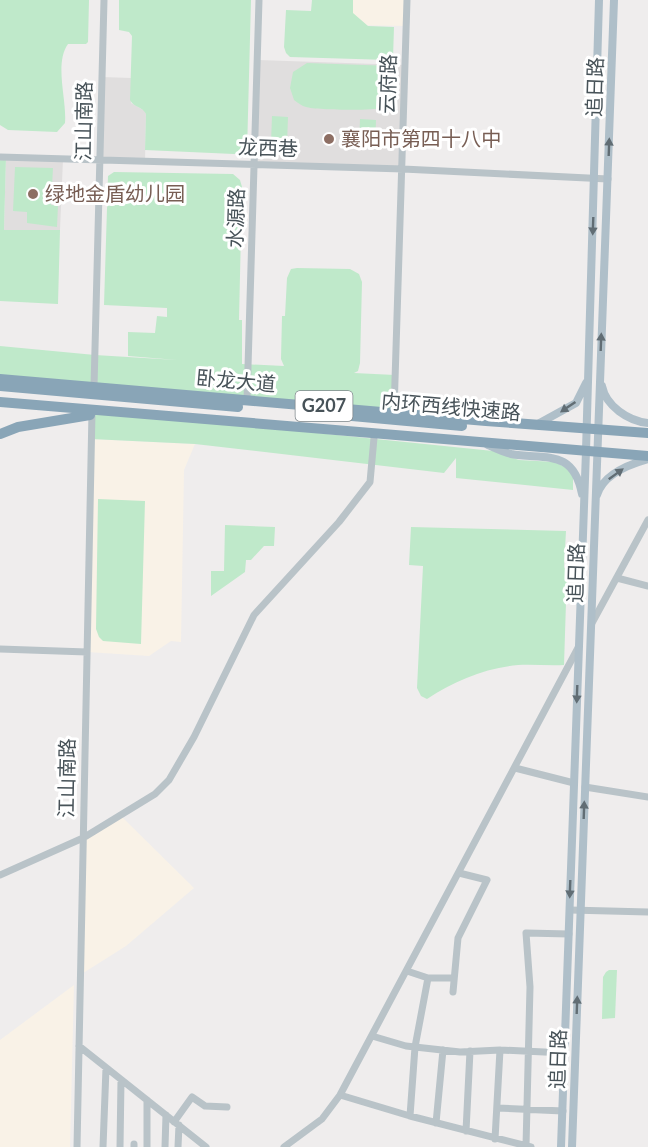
<svg xmlns="http://www.w3.org/2000/svg" width="648" height="1147" viewBox="0 0 648 1147" font-family="Lato,'Noto Sans SC',sans-serif">
	<style>
		.commercial { fill: #f9f2e7 }
		.education { fill: #e0dede }
		.green { fill: #bfe9ca }
		.lines { fill: none; stroke-linecap: round; stroke-linejoin: round }
		.minor { stroke: #b9c3c8; stroke-width: 7 }
		.major { stroke: #afbfc9; stroke-width: 8 }
		.highway { stroke: #89a5b7; stroke-width: 10 }
		.oneway { fill: #616d74 }
		.education-dot { fill: #8d6e63; stroke: #fff; stroke-width: 2 }
		.labels { text-anchor: middle; stroke-width: 6; stroke-linejoin: round; paint-order: stroke }
		.shield { fill: #fff; stroke: #7e868a; stroke-width: 1.5 }
		.shield-label { font-size: 18px; font-weight: bold; fill: #475258 }
		.street-label { font-size: 20px; fill: #475258; stroke: #fff }
		.education-label { font-size: 20px; fill: #785e54; stroke: #fff; text-anchor: start }
	</style>
	<rect width="100%" height="100%" fill="#efeded"/>
	<path class="commercial" d="M353,0H407L406,26L352,25Z
		M91,439L195,444L184,470L181,642L171,641L149,656L87,652Z
		M120,815L194,888L126,946L80,975L83,838Z
		M74,985L70,1147H0V1040Z"/>
	<path class="education" d="M258,60L405,65L403,169L254,164Z
		M102,77L131,78V103L145,111L146,114L145,161L100,160Z
		M6,157L63,159L60,230H4Z"/>
	<path class="green" d="M0,0H89L88,42L86,44H68C54,64 67,99 65,123L57,132L8,130L0,125Z
		M119,0H251L247,152L234,154L145,150L146,114C143,107 133,107 130,100L132,36L129,32L119,30Z
		M312,0H353V13L368,26L394,27L393,58L389,60L290,57L286,53L284,47L286,10L311,11Z
		M307,63L393,66V71L387,72C395,82 395,101 381,108C373,111 315,110 306,107C302,106 298,103 294,100L290,88L293,72Z
		M272,116L288,117L287,144L271,143Z
		M360,119L376,120L375,147L359,146Z
		M0,157H6L4,230H60L58,304L0,301Z
		M15,167L53,168L51,205H58L57,227L27,223V212L13,211Z
		M114,172L233,174L240,180L242,187L239,320H242V364L284,366L281,359L282,316H285L287,278L291,269L297,268L350,269L359,274L362,282L360,363L358,371L354,373L395,375L394,412L0,379V346L95,355L177,360L128,356V332L155,333L157,316L167,317V308L104,305L108,176Z
		M92,410L493,451L519,460L555,462L573,471V490L456,478V458L444,473L195,444L91,439Z
		M98,499L145,501L141,644L103,641L99,637L96,629Z
		M225,525L275,527L274,546H264L251,560H246L245,572L211,596V571H224Z
		M411,527L566,531L564,567L567,571L564,665C549,666 533,664 518,665C485,668 454,681 427,699L421,696L417,688L423,566L409,565Z
		M609,970H617L615,1018L602,1019L603,977L606,972Z"/>
	<g class="lines">
		<path class="minor" d="M0,157L403,169L608,179
			M94,387L104,0
			M247,400L259,0
			M394,412L407,0
			M617,578L648,586
			M592,623L648,520
			M0,649L87,652
			M515,768L574,783
			M585,787L648,797
			M0,875L83,838L155,794L169,780L194,737L254,615L339,522L370,482L374,438
			M570,910L648,912
			M407,971L428,978H454
			M453,992L458,938L487,880L459,873
			M372,1036L406,1046L460,1052L500,1050L565,1053
			M79,1046L206,1147
			M340,1095L410,1116L531,1147
			M147,1100V1147
			M497,1108L563,1111
			M410,1116L415,1047L428,978
			M174,1122L192,1097L205,1106L227,1107
			M436,1123L443,1050
			M466,1131L470,1051
			M495,1139L500,1050
			M526,1146L530,987L526,933L569,934
			M77,1147L92,412
			M103,1147L106,1068
			M120,1147L121,1080
			M134,1147V1144
			M165,1147L166,1115
			M178,1147L179,1125
			M284,1147L322,1119L340,1095L579,646"/>
		<path class="major" d="M602,386C606,406 628,421 648,423
			M536,425L576,403L586,383
			M488,445C495,448 503,452 511,454C545,460 573,448 582,494
			M597,495C603,474 630,464 648,459
			M561,1147L586,451L599,0
			M572,1147L614,0"/>
		<path class="highway" d="M0,379L486,421L648,433
			M0,386L238,407
			M0,402L648,456
			M319,413L462,426
			M0,434L18,427L90,415"/>
	</g>
	<defs><path id="oneway-solid" d="M-6-.8H1V-3.2L6.5 0L1 3.2V.8H-6Z" transform="scale(1.5)"/></defs>
	<g class="oneway">
		<use href="#oneway-solid" transform="translate(609 147) rotate(-88)"/>
		<use href="#oneway-solid" transform="translate(593 226) rotate(92)"/>
		<use href="#oneway-solid" transform="translate(601 342) rotate(-88)"/>
		<use href="#oneway-solid" transform="translate(568 407) rotate(146)"/>
		<use href="#oneway-solid" transform="translate(616 474) rotate(-36)"/>
		<use href="#oneway-solid" transform="translate(577 694) rotate(92)"/>
		<use href="#oneway-solid" transform="translate(584 810) rotate(-88)"/>
		<use href="#oneway-solid" transform="translate(570 889) rotate(92)"/>
		<use href="#oneway-solid" transform="translate(577 1005) rotate(-88)"/>
	</g>
	<g class="education-dot">
		<circle cx="329" cy="139" r="6"/>
		<circle cx="33" cy="194" r="6"/>
	</g>
	<g class="labels">
		<rect class="shield" x="295.5" y="391" width="57" height="30" rx="4.5"/>
		<g class="shield-label">
			<text x="324" y="412">G207</text>
		</g>
		<g class="street-label">
			<text transform="translate(388 84) rotate(-88)" y="7">云府路</text>
			<text transform="translate(595 87) rotate(-88)" y="7">追日路</text>
			<text transform="translate(84 121) rotate(-89)" y="7">江山南路</text>
			<text transform="translate(268 148) rotate(2)" y="7">龙西巷</text>
			<text transform="translate(236 218) rotate(-88)" y="7">水源路</text>
			<text transform="translate(236 381) rotate(5)" y="7">卧龙大道</text>
			<text transform="translate(451 407) rotate(5)" y="7">内环西线快速路</text>
			<text transform="translate(576 573) rotate(-88)" y="7">追日路</text>
			<text transform="translate(67 778) rotate(-89)" y="7">江山南路</text>
			<text transform="translate(558 1059) rotate(-88)" y="7">追日路</text>
		</g>
		<g class="education-label">
			<text x="341" y="146">襄阳市第四十八中</text>
			<text x="45" y="201">绿地金盾幼儿园</text>
		</g>
	</g>
</svg>
